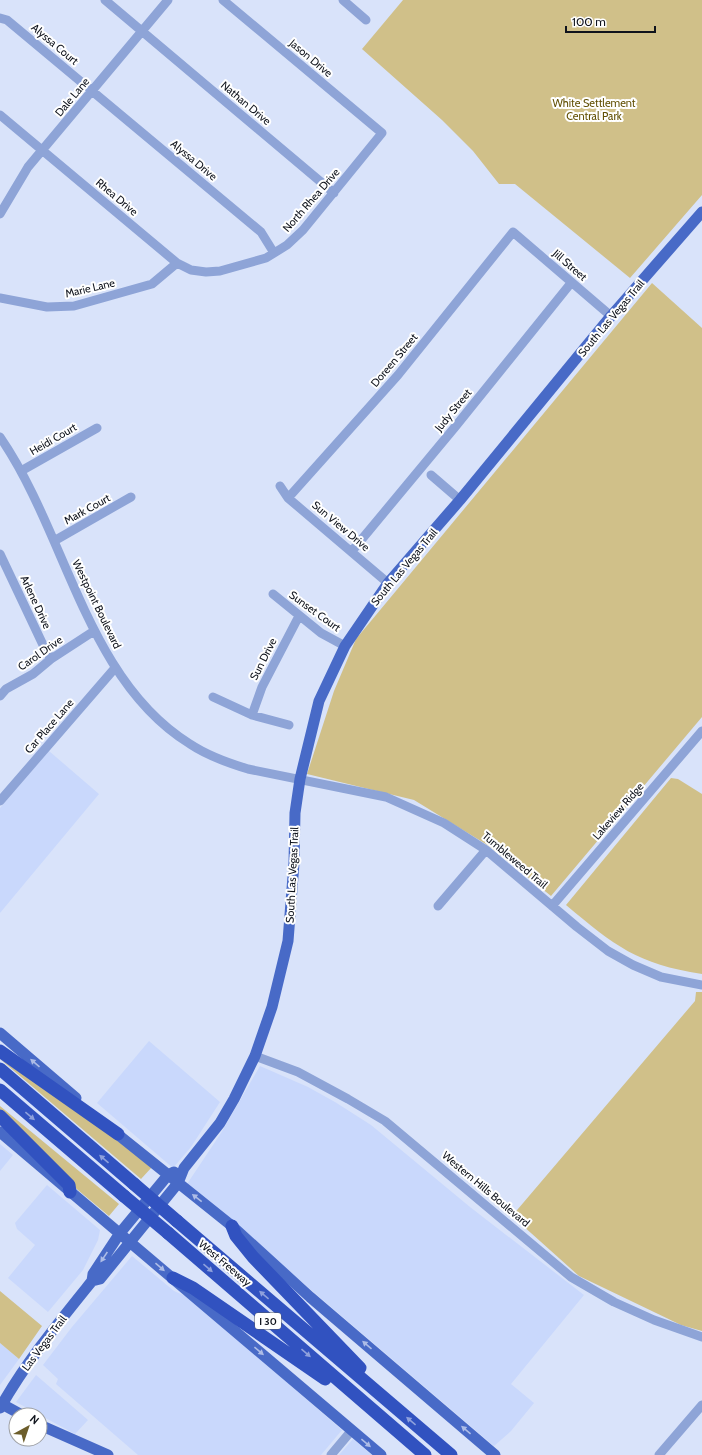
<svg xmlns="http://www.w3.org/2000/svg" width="702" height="1455" viewBox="0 0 702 1455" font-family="Cabin,sans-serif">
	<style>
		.built { fill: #c9d8fc }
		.green { fill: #d0c089 }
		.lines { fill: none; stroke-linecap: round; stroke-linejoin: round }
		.minor { stroke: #8ea4d7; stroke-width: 9 }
		.major { stroke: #486ac7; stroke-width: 11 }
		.highway { stroke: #3152c0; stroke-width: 13 }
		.highway-bridge { stroke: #3152c0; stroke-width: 13 }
		.oneway { fill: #adbce6 }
		.oneway2 { fill: #8ea0dc }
		.labels { text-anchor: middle; stroke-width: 4; stroke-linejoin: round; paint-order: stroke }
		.shield { fill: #fff; stroke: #575a60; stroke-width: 1 }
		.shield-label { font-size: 10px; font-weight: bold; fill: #0f131c }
		.street-label { font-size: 11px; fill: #0f131c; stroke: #fff }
		.park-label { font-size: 11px; fill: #625004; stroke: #fff }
	</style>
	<rect width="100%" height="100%" fill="#d9e3fa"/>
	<path class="built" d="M49,751L99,794L0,913V808Z
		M149,1041L220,1102L191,1147L173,1168L97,1103Z
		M260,1066L308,1087L335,1102L371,1125L470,1207L584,1295L511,1384L534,1403L511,1431L494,1446L187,1184L221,1133Z
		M0,1144L13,1155L0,1171Z
		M47,1185L100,1230L98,1240L83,1270L48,1312L8,1278L35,1245L17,1229L15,1223Z
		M132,1256L174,1291L188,1297L342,1430L321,1455H138L56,1384L58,1379L43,1365L72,1327Z
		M0,1343L19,1359L0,1385Z
		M36,1375L88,1420L75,1434L16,1402Z
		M353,1439L372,1455H339Z"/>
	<path class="green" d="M403,0H702V195L630,278L515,184H499L473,151L442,120L362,49Z
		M652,283L702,328V717L551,896L489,846L414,800L307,774L334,691L356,639Z
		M671,778L678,779L702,794V974C637,964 615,946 566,905Z
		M696,992H702V1331L681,1325L579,1276L512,1216L695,1001Z
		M0,1059L81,1113L152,1167L141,1179Z
		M0,1106L119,1204L109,1216L66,1180L0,1111Z
		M0,1291L42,1326L19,1359L0,1343Z"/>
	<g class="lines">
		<path class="minor" d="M105,0L334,193
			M343,0L366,20
			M0,18L7,20L261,232L274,253
			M0,115L177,263L191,270L206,272L220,271L266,258L287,245L303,230L382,133L223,0
			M0,214L28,167L168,0
			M0,298L47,307L74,306L152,284L177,263
			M0,437C67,534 86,680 190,744C208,756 228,763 248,769L386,797L444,823L486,850L577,927L608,951L633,965L661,977L702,985
			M21,471L97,428
			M431,475L460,500
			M280,486L288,498L388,583
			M288,498L398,375L513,232L611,316
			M54,541L131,497
			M352,551L455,427L571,283
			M0,554L44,647L51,659
			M273,594L321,633L345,646
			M0,696L6,689L33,674L51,659L94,631
			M213,697L252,715L289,725
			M252,715L262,687L299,616
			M0,801L115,668
			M438,906L486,850
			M552,906L702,731
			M255,1056L298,1072L348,1099L385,1121L571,1277L614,1302L654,1320L702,1337
			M331,1455L352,1430
			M659,1455L702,1405"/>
		<path class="major" d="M0,1033L76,1098
			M111,1129L232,1226L310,1297L495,1455
			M0,1132L381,1455
			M92,1281L93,1274L120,1233L168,1175L174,1172
			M2,1404L22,1415
			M0,1408C26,1362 59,1322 92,1281L100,1279L178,1183L184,1168L220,1123L234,1099L255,1056L272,1007L288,941L294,863L295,813L300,779L319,701L345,646L388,583L460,500L611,316L702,212
			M40,1425L108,1455"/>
		<path class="highway" d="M0,1051L118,1134
			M0,1069L134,1184
			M0,1090L124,1196
			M0,1116L69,1185L70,1192
			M177,1221L451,1455
			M232,1226L236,1236L253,1257L360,1368
			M168,1233L425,1455
			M173,1278L193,1288L325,1379"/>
		<path class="highway-bridge" d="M134,1184L177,1221
			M124,1196L168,1233"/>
	</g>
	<defs><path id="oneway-solid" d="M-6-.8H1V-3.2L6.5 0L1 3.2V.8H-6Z"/></defs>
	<g class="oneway">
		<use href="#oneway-solid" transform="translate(35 1063) rotate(-139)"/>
		<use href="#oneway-solid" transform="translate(197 1198) rotate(-142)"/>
		<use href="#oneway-solid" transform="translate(104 1257) rotate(124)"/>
		<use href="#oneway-solid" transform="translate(160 1267) rotate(41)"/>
		<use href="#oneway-solid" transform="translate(367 1345) rotate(-139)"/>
		<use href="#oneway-solid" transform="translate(259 1351) rotate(40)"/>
		<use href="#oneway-solid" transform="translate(466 1430) rotate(-140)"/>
		<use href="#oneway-solid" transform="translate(366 1443) rotate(40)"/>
	</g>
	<g class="oneway2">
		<use href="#oneway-solid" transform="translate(30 1116) rotate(40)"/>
		<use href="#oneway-solid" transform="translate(104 1159) rotate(-139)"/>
		<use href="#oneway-solid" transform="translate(208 1268) rotate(41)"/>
		<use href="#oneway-solid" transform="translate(264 1295) rotate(-140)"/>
		<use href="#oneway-solid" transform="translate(306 1353) rotate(41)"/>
		<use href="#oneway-solid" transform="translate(411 1421) rotate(-140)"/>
	</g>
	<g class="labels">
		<rect class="shield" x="255" y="1313" width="26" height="16" rx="3"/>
		<g class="shield-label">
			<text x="268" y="1325">I 30</text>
		</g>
		<g class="street-label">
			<text transform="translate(55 44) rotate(40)" y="4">Alyssa Court</text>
			<text transform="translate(311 58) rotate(40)" y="4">Jason Drive</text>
			<text transform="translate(72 97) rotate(-50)" y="4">Dale Lane</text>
			<text transform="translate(246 103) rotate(40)" y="4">Nathan Drive</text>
			<text transform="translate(194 160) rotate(40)" y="4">Alyssa Drive</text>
			<text transform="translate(117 197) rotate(40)" y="4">Rhea Drive</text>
			<text transform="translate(311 200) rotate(-49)" y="4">North Rhea Drive</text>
			<text transform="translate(570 265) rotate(41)" y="4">Jill Street</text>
			<text transform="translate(90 288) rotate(-13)" y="4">Marie Lane</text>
			<text transform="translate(611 318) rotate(-50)" y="4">South Las Vegas Trail</text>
			<text transform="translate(394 360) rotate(-50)" y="4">Doreen Street</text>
			<text transform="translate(453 410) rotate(-51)" y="4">Judy Street</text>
			<text transform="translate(53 439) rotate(-30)" y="4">Heidi Court</text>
			<text transform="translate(87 509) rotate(-29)" y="4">Mark Court</text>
			<text transform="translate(341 526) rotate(40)" y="4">Sun View Drive</text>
			<text transform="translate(404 567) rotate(-50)" y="4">South Las Vegas Trail</text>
			<text transform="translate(36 602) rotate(65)" y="4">Arlene Drive</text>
			<text transform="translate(97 604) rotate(64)" y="4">Westpoint Boulevard</text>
			<text transform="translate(315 611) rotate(36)" y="4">Sunset Court</text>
			<text transform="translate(40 653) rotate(-35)" y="4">Carol Drive</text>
			<text transform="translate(263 659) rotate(-63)" y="4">Sun Drive</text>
			<text transform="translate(49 726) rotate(-49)" y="4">Car Place Lane</text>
			<text transform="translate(618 811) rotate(-49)" y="4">Lakeview Ridge</text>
			<text transform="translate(515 860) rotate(40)" y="4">Tumbleweed Trail</text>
			<text transform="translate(292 875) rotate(-87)" y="4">South Las Vegas Trail</text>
			<text transform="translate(486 1189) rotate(40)" y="4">Western Hills Boulevard</text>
			<text transform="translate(225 1263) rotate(40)" y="4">West Freeway</text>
			<text transform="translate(44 1343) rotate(-53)" y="4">Las Vegas Trail</text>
		</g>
		<g class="park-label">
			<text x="594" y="107">White Settlement<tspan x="594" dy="13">Central Park</tspan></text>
		</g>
	</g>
	<g transform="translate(28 1427) rotate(40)"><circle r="19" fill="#ffffff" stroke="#9fa1a4"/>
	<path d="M0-3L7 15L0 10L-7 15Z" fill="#6c5d2b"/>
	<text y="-6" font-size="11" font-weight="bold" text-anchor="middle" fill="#0f131c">N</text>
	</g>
	<path d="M566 26v6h89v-6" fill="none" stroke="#0f131c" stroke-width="2"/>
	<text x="572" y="26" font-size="12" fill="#0f131c" stroke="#ffffff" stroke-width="3" paint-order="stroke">100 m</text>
</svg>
